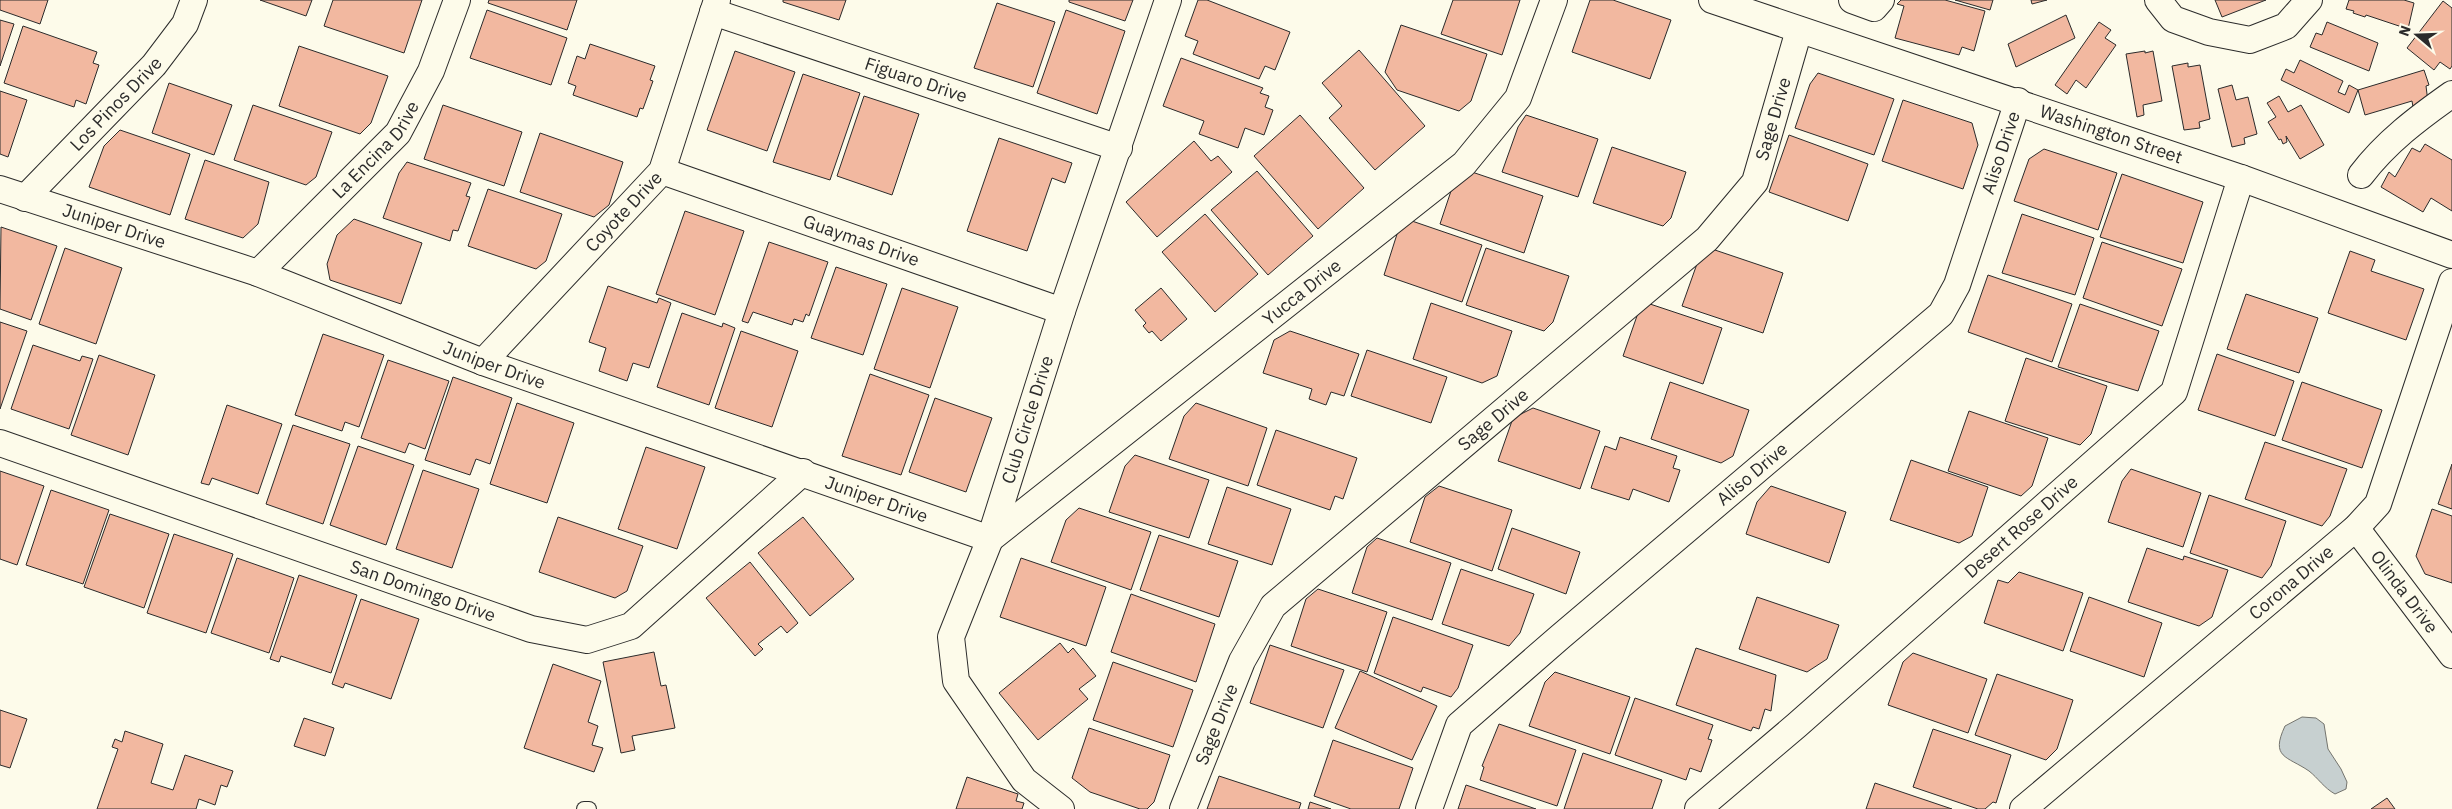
<svg xmlns="http://www.w3.org/2000/svg" width="2452" height="809" viewBox="0 0 2452 809" font-family="'IBM Plex Sans',sans-serif">
	<style>
		.water { fill: #c7d0d0; stroke: #74746e }
		.building { fill: #f2b8a0; stroke: #2b2b2b }
		.lines { fill: none; stroke-linecap: round; stroke-linejoin: round }
		.service-casing { stroke: #2b2b2b; stroke-width: 16 }
		.minor-casing { stroke: #2b2b2b; stroke-width: 28 }
		.service { stroke: #fdfbea; stroke-width: 14 }
		.minor { stroke: #fdfbea; stroke-width: 26 }
		.labels { text-anchor: middle; stroke-width: 4; stroke-linejoin: round; paint-order: stroke }
		.street-label { font-size: 18px; fill: #2b2b2b; stroke: #fdfbea }
	</style>
	<rect width="100%" height="100%" fill="#fdfbea"/>
	<path class="water" d="M2302,717L2316,718L2324,724L2328,749L2341,769L2347,782L2346,789L2335,794C2324,788 2318,778 2309,771C2287,756 2270,758 2285,726Z"/>
	<path class="building" d="M0,0H48L40,24L0,10Z
		M260,0H312L306,16Z
		M333,0H422L404,53L324,26Z
		M489,0H577L567,30L488,3Z
		M783,0H846L839,20L783,2Z
		M1069,0H1133L1125,21L1069,2Z
		M1198,0H1207L1290,32L1275,70L1265,66L1259,79L1193,54L1198,41L1185,36Z
		M1453,0H1520L1502,55L1441,34Z
		M1590,0H1613L1671,20L1650,79L1572,52Z
		M1901,0H1945L1985,11L1974,51L1962,47L1959,55L1895,38L1904,6L1897,4Z
		M1955,0H1993L1990,10Z
		M2031,0H2047L2032,4Z
		M2215,0H2266L2222,17Z
		M2349,0H2404L2414,3L2408,29L2366,15L2365,17L2353,13L2354,11L2346,9Z
		M2443,1L2452,8V66L2450,69L2440,62L2434,70L2407,48Z
		M997,3L1055,22L1033,87L974,68Z
		M487,10L567,38L551,85L470,58Z
		M1066,10L1125,31L1097,114L1037,93Z
		M2066,15L2075,38L2016,67L2008,44Z
		M0,20L14,24L0,66Z
		M2099,22L2111,30L2105,38L2116,45L2086,88L2076,80L2067,94L2055,85Z
		M2327,22L2378,43L2369,71L2310,47L2316,33L2322,35Z
		M1401,25L1487,54L1471,101L1459,111L1397,90L1385,72Z
		M23,26L97,52L93,63L99,65L86,104L76,100L74,107L4,83Z
		M590,44L655,66L650,80L653,81L643,109L640,108L637,117L573,95L576,86L568,83L577,56L585,59Z
		M299,46L388,76L371,123L360,134L279,106Z
		M1359,50L1425,126L1375,170L1329,118L1342,106L1322,83Z
		M735,51L795,72L767,151L707,130Z
		M2145,51V53L2153,51L2162,101L2143,105L2144,115L2137,117L2126,54Z
		M1181,58L1263,88L1260,93L1269,96L1265,107L1273,110L1264,135L1245,128L1238,148L1199,134L1204,121L1163,106Z
		M2300,60L2343,81L2338,92L2345,95L2349,85L2358,90L2349,113L2281,80L2286,69L2294,73Z
		M2188,63V67L2200,65L2210,119L2199,122L2200,128L2184,130L2172,66Z
		M2424,70L2429,85L2426,86L2428,102L2413,107L2412,101L2365,115L2358,90Z
		M1818,73L1894,99L1874,155L1795,128L1810,84Z
		M803,74L860,93L830,180L773,162Z
		M169,83L232,105L214,155L152,133Z
		M2232,85L2236,100L2248,97L2257,134L2244,138L2245,144L2232,147L2218,89Z
		M0,91L27,100L8,157L0,154Z
		M864,96L919,114L892,195L837,176Z
		M2279,96L2288,112L2301,105L2324,145L2300,159L2286,136L2287,142L2283,144L2281,139L2279,140L2268,122L2276,117L2267,103Z
		M1903,100L1972,123L1978,145L1963,189L1882,161Z
		M253,105L332,132L316,177L306,185L234,160Z
		M443,105L522,132L504,186L424,159Z
		M1300,115L1364,188L1318,229L1254,156Z
		M1526,115L1598,139L1578,197L1502,172L1518,127Z
		M120,130L190,154L170,215L89,187L104,146Z
		M540,133L623,162L609,205L594,217L520,192Z
		M1789,135L1868,164L1848,221L1769,192Z
		M999,138L1072,163L1065,183L1052,178L1027,251L967,231Z
		M1194,141L1211,161L1218,156L1232,172L1157,237L1126,202Z
		M2425,144L2452,160V211L2431,198L2423,212L2381,187L2389,172L2395,177L2412,148L2420,152Z
		M1612,147L1686,172L1671,218L1663,226L1593,203Z
		M2044,149L2117,173L2098,230L2014,201L2029,159Z
		M205,160L269,182L258,224L243,238L185,219Z
		M407,162L471,183L466,196L470,197L458,231L453,230L450,241L383,218L399,173Z
		M1466,170L1543,196L1524,253L1440,224L1455,179Z
		M1257,171L1313,236L1268,275L1211,210Z
		M2122,174L2203,202L2183,263L2100,237Z
		M488,189L562,214L546,261L536,269L468,246Z
		M685,211L744,231L715,315L656,294Z
		M1205,214L1258,274L1215,312L1162,252Z
		M2022,214L2094,238L2075,295L2002,273Z
		M354,219L422,243L401,304L330,280L327,264L337,235Z
		M1409,220L1482,245L1462,302L1384,275L1398,231Z
		M1,227L57,246L31,320L0,309Z
		M769,242L828,262L809,316L806,314L803,322L794,319L792,325L753,312L748,323L742,321Z
		M2102,242L2182,269L2162,326L2083,298Z
		M65,248L122,268L96,344L39,324Z
		M1486,248L1569,276L1553,322L1544,331L1466,305Z
		M1709,248L1783,273L1763,333L1682,306L1698,261Z
		M2350,251L2375,260L2371,271L2424,289L2406,340L2328,313Z
		M836,267L887,284L863,355L811,338Z
		M1988,275L2072,304L2052,362L1968,332Z
		M608,286L657,303L659,298L671,303L649,368L633,363L627,381L599,371L606,348L589,342Z
		M902,288L958,307L930,388L874,369Z
		M1161,288L1187,319L1161,341L1152,331L1149,333L1143,326L1146,323L1135,310Z
		M2246,294L2318,318L2299,373L2227,349Z
		M1431,303L1512,331L1497,376L1482,383L1413,359Z
		M1647,303L1722,328L1703,384L1623,356L1638,313Z
		M2080,304L2159,331L2138,391L2058,367Z
		M682,313L722,327L723,323L735,328L709,405L657,387Z
		M0,322L27,331L0,409Z
		M741,331L798,351L772,427L715,408Z
		M1290,331L1359,354L1344,396L1331,392L1326,405L1309,399L1312,389L1263,373L1274,340Z
		M323,334L384,355L359,427L345,422L342,431L295,415Z
		M33,345L80,361L82,356L93,359L69,429L11,409Z
		M1367,350L1447,377L1431,423L1351,396Z
		M2217,354L2294,381L2275,436L2198,410Z
		M99,355L155,375L128,455L71,435Z
		M2026,358L2107,386L2091,434L2080,445L2005,421Z
		M388,360L449,381L425,449L409,443L405,453L361,438Z
		M870,374L929,395L901,475L842,456Z
		M453,377L512,398L490,464L476,459L470,475L425,460Z
		M1670,382L1749,410L1733,456L1721,463L1651,439Z
		M2302,382L2382,410L2362,468L2282,440Z
		M935,398L992,418L966,492L909,472Z
		M517,403L574,423L547,503L490,484Z
		M1196,403L1267,428L1248,486L1169,459L1184,416Z
		M227,405L282,424L258,494L212,478L209,485L201,483Z
		M1533,408L1600,431L1580,489L1498,461L1513,418Z
		M1969,411L2048,438L2032,486L2021,496L1948,471Z
		M293,425L350,444L323,524L266,504Z
		M1276,430L1357,458L1343,499L1335,496L1330,510L1257,485Z
		M1620,437L1677,456L1673,468L1680,470L1669,502L1633,489L1629,500L1591,488L1605,446L1616,450Z
		M2265,442L2347,469L2330,516L2322,526L2245,499Z
		M358,446L414,465L386,545L330,525Z
		M646,447L705,467L677,549L618,529Z
		M1135,455L1209,480L1189,538L1109,512L1125,466Z
		M1911,460L1988,487L1972,536L1959,543L1890,520Z
		M2452,464V509L2438,504Z
		M2131,469L2201,493L2183,547L2108,522L2122,481Z
		M423,470L479,489L452,568L396,549Z
		M0,471L44,486L17,565L0,559Z
		M1439,486L1512,510L1492,571L1410,542L1425,497Z
		M1771,486L1846,512L1829,563L1746,534L1757,502Z
		M1227,487L1291,509L1272,565L1208,544Z
		M51,490L109,510L83,584L26,565Z
		M2209,495L2286,521L2271,566L2262,578L2190,553Z
		M1079,508L1151,532L1131,590L1051,562L1066,520Z
		M2432,509L2452,516V583L2425,574L2416,556Z
		M110,514L169,534L144,608L84,587Z
		M558,517L643,546L627,591L615,598L539,572Z
		M803,517L854,579L810,616L758,553Z
		M1512,528L1580,552L1566,594L1498,569Z
		M174,534L233,554L206,633L147,613Z
		M1159,535L1238,561L1219,617L1140,590Z
		M1377,538L1451,563L1432,620L1352,593L1367,547Z
		M2147,548L2183,560L2184,556L2228,570L2212,617L2199,626L2128,602Z
		M237,558L294,578L269,653L211,633Z
		M1021,558L1106,587L1086,646L1000,617Z
		M750,562L798,623L787,633L781,626L758,644L763,649L755,656L706,598Z
		M1461,569L1534,594L1520,633L1509,646L1442,624Z
		M2019,572L2083,593L2063,651L1984,623L1998,580L2008,583Z
		M299,575L357,595L331,673L281,656L279,662L270,659Z
		M1318,589L1387,612L1367,672L1291,646L1306,599Z
		M1131,594L1215,624L1196,682L1111,652Z
		M1757,597L1839,625L1827,659L1807,672L1739,649Z
		M2089,597L2162,623L2144,677L2070,651Z
		M361,599L419,619L391,699L345,683L343,688L332,684Z
		M1393,617L1473,645L1458,688L1451,697L1423,687L1421,692L1374,673Z
		M1060,643L1068,653L1073,648L1096,676L1079,689L1088,699L1038,740L999,693Z
		M1270,645L1344,670L1323,728L1250,703Z
		M1696,648L1776,675L1771,711L1765,709L1759,729L1753,727L1751,731L1676,705Z
		M654,652L661,686L666,685L675,728L632,736L635,750L621,753L603,662Z
		M1913,653L1987,679L1968,733L1888,705L1903,662Z
		M1113,662L1193,690L1173,747L1093,720Z
		M553,664L601,681L588,722L598,726L592,745L603,748L594,772L524,748Z
		M1360,671L1437,706L1412,760L1335,728Z
		M1555,672L1630,697L1610,754L1529,726L1545,682Z
		M1997,674L2073,700L2057,749L2046,760L1975,735Z
		M1635,698L1713,725L1708,739L1712,740L1701,772L1690,768L1686,780L1615,755Z
		M0,710L27,719L10,768L0,765Z
		M304,718L334,728L325,756L294,746Z
		M1499,724L1576,750L1557,806L1480,780L1484,767L1482,766Z
		M1089,728L1170,755L1154,802L1147,809H1140L1090,792L1072,778Z
		M1933,729L2011,755L1996,803L1993,802L1985,809H1978L1913,787Z
		M125,731L163,744L151,783L173,790L185,755L233,771L227,787L221,785L215,805L199,799L196,809H97L118,749L112,747L115,739L122,742Z
		M1333,740L1413,768L1399,809H1351L1314,796Z
		M1583,753L1662,780L1652,809H1564Z
		M1219,776L1301,803L1299,809H1207Z
		M967,777L1018,794L1016,801L1024,803L1022,809H956Z
		M1875,783L1952,809H1866Z
		M1466,785L1536,809H1458Z
		M2387,798L2395,809H2371Z
		M1310,802L1331,809H1308Z"/>
	<g class="lines">
		<g class="service-casing">
			<path id="service" d="M584,809H589"/>
		</g>
		<g class="minor-casing">
			<g id="minor">
				<path id="s1" d="M1712,0L2241,178L2452,255"/>
				<path d="M1852,0L1874,8L1881,0"/>
				<path d="M2158,0L2173,19L2209,32L2250,40L2286,26L2309,0"/>
				<path id="s2" d="M713,12L1119,148"/>
				<path id="s3" d="M662,171L1062,311"/>
				<path d="M2361,175C2386,142 2418,118 2452,94"/>
				<path id="s4" d="M0,189L258,273L483,362L990,539L1464,164L1518,98L1554,0"/>
				<path id="s5" d="M25,198L154,65L185,24L194,0"/>
				<path id="s6" d="M258,273L398,133L431,71L457,0"/>
				<path id="s7" d="M483,362L662,171L717,0"/>
				<path id="s8" d="M0,443L531,629L587,640L631,626L803,472"/>
				<path id="s9" d="M2356,528L2452,655"/>
				<path id="s10" d="M1061,809L1024,780L956,681L951,637L990,539L1062,311L1168,0"/>
				<path id="s11" d="M1183,809L1242,661L1273,606L1707,239L1755,182L1799,30"/>
				<path id="s12" d="M1429,809L1459,725L1560,637L1941,314L1957,285L2018,101"/>
				<path id="s13" d="M1698,809L1797,725L2174,392L2241,178"/>
				<path id="s14" d="M2023,809L2356,528L2378,504L2452,282"/>
			</g>
		</g>
		<use href="#service" class="service"/>
		<use href="#minor" class="minor"/>
	</g>
	<g class="labels">
		<g class="street-label">
			<text dy="6" stroke="none"><textPath href="#s2" startOffset="214">Figuaro Drive</textPath></text>
			<text dy="6" stroke="none"><textPath href="#s5" startOffset="131">Los Pinos Drive</textPath></text>
			<text dy="6" stroke="none"><textPath href="#s11" startOffset="931">Sage Drive</textPath></text>
			<text dy="6" stroke="none"><textPath href="#s1" startOffset="421">Washington Street</textPath></text>
			<text dy="6" stroke="none"><textPath href="#s6" startOffset="171">La Encina Drive</textPath></text>
			<text dy="6" stroke="none"><textPath href="#s12" startOffset="895">Aliso Drive</textPath></text>
			<text dy="6" stroke="none"><textPath href="#s7" startOffset="206">Coyote Drive</textPath></text>
			<text dy="6" stroke="none"><textPath href="#s4" startOffset="120">Juniper Drive</textPath></text>
			<text dy="6" stroke="none"><textPath href="#s3" startOffset="211">Guaymas Drive</textPath></text>
			<text dy="6" stroke="none"><textPath href="#s4" startOffset="1448">Yucca Drive</textPath></text>
			<text dy="6" stroke="none"><textPath href="#s4" startOffset="525">Juniper Drive</textPath></text>
			<text dy="6" stroke="none"><textPath href="#s10" startOffset="442">Club Circle Drive</textPath></text>
			<text dy="6" stroke="none"><textPath href="#s11" startOffset="511">Sage Drive</textPath></text>
			<text dy="6" stroke="none"><textPath href="#s12" startOffset="475">Aliso Drive</textPath></text>
			<text dy="6" stroke="none"><textPath href="#s4" startOffset="930">Juniper Drive</textPath></text>
			<text dy="6" stroke="none"><textPath href="#s13" startOffset="429">Desert Rose Drive</textPath></text>
			<text dy="6" stroke="none"><textPath href="#s14" startOffset="351">Corona Drive</textPath></text>
			<text dy="6" stroke="none"><textPath href="#s8" startOffset="448">San Domingo Drive</textPath></text>
			<text dy="6" stroke="none"><textPath href="#s9" startOffset="80">Olinda Drive</textPath></text>
			<text dy="6" stroke="none"><textPath href="#s11" startOffset="91">Sage Drive</textPath></text>
		</g>
	</g>
	<g transform="translate(2417 35) rotate(289)" stroke="#fdfbea" stroke-width="4" paint-order="stroke">
	<path d="M0-4L9 19L0 12L-9 19Z" fill="#2b2b2b"/>
	<text y="-8" font-size="14" font-weight="bold" text-anchor="middle" fill="#2b2b2b">N</text>
	</g>
</svg>
